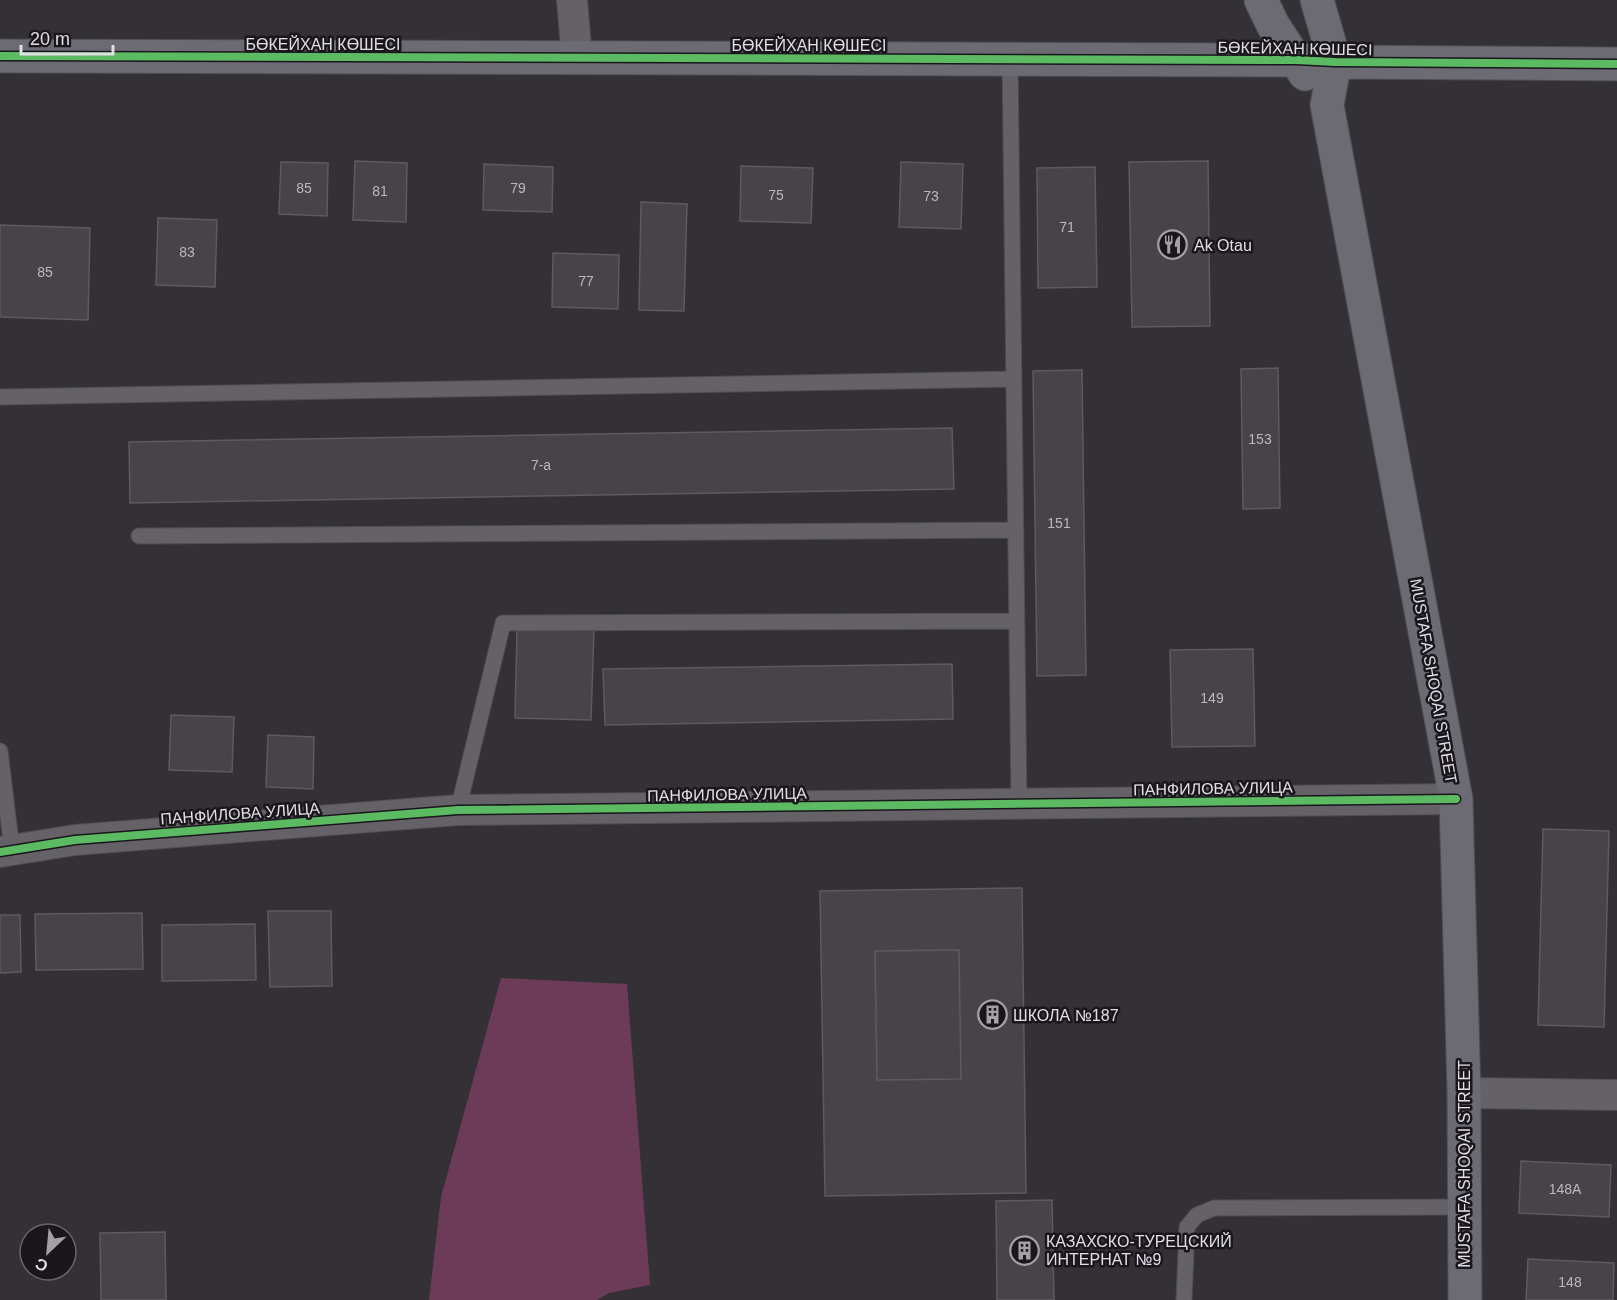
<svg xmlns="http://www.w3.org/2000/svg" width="1617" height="1300" font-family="Helvetica,sans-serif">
  <rect width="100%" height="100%" fill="#333036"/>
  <path fill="#6c3b57" d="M501 978 627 984 650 1285 609 1293 597 1300H429L441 1197Z"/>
  <path fill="#474448" stroke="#5e5a5f" stroke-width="1.5" fill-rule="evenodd" d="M355 161 407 163 406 222 353 220Z
    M1208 161 1210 326 1132 327 1129 162Z
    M281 162 328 163 327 216 279 214Z
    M901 162 963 164 961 229 899 227Z
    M484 164 553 167 552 212 483 210Z
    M741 166 813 168 811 223 740 221Z
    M1095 167 1097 287 1038 288 1037 168Z
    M641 202 687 204 684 311 639 310Z
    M158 218 217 220 215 287 156 285Z
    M0 225 90 228 88 320 0 317Z
    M553 253 619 255 618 309 552 307Z
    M1278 368 1280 508 1243 509 1241 369Z
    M1082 370 1086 675 1037 676 1033 371Z
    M952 428 954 489 130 503 129 442Z
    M517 627 594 630 591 720 515 718Z
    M1253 649 1255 746 1172 747 1170 650Z
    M952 664 953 719 605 725 603 669Z
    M171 715 234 717 232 772 169 770Z
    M268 735 314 737 313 789 266 787Z
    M1543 829 1609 831 1604 1027 1538 1025Z
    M1022 888 1026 1193 825 1196 820 891ZM959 950 961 1079 877 1080 875 951Z
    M268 911H331L332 986 270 987Z
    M142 913 143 969 36 970 35 914Z
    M0 915H20L21 972 0 973Z
    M255 924 256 980 162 981V925Z
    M959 950 961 1079 877 1080 875 951Z
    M1521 1161 1611 1165 1609 1217 1519 1213Z
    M1052 1200 1054 1300H997L996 1201Z
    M165 1232 166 1300H101L100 1233Z
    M1528 1259 1614 1263 1613 1300H1526Z"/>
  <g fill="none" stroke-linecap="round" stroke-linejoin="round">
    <defs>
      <path id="lane" d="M1010 59 1019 804
        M0 397 1014 379
        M139 536 1016 530
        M0 751 12 850
        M458 810 503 623 1017 621
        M1184 1300 1187 1227 1197 1215 1214 1208 1465 1207"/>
      <path id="street" d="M572 0 577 58
        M0 852 75 840 458 810 1456 799
        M1464 1093 1617 1095"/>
      <path id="secondary" d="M1261 0 1273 25 1305 74
        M1317 0 1335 62 1327 105 1456 799 1464 1093 1465 1300
        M0 56 1296 60 1335 62 1617 64"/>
    </defs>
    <use href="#lane" stroke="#4e4c52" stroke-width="17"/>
    <use href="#street" stroke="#4e4c52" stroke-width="32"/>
    <use href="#secondary" stroke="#4e4c52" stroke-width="35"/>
    <use href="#lane" stroke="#646266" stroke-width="15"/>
    <use href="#street" stroke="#646266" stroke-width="30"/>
    <use href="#secondary" stroke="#6c6a72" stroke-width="33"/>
    <defs>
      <path id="cycleway" d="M0 56 1296 60 1335 62 1617 64
        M0 852 75 840 458 810 1456 799"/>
    </defs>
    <use href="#cycleway" stroke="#19161c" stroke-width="11"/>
    <use href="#cycleway" stroke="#5cba63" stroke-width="8"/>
  </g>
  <defs>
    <symbol id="restaurant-ring" viewBox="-11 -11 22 22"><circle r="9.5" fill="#19161c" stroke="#a3a0a8" stroke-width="1.5"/><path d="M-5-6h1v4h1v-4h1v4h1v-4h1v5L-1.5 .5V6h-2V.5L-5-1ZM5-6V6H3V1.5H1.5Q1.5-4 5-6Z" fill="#a3a0a8"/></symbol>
    <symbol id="building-ring" viewBox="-11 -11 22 22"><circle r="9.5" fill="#19161c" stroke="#a3a0a8" stroke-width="1.5"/><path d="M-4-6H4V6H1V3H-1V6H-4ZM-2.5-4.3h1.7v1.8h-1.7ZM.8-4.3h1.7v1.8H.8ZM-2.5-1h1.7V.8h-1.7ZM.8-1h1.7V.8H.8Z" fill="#a3a0a8"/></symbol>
  </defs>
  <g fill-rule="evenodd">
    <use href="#restaurant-ring" x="1156" y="228" width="33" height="33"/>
    <use href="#building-ring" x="976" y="998" width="33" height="33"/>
    <use href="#building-ring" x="1008" y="1234" width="33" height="33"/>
  </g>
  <g text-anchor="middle" stroke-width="5" stroke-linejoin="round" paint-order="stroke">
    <g font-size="14" fill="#bab7be">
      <text x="304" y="193">85</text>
      <text x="518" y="193">79</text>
      <text x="380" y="196">81</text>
      <text x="776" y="200">75</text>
      <text x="931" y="201">73</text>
      <text x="1067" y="232">71</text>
      <text x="187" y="257">83</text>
      <text x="45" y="277">85</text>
      <text x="586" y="286">77</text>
      <text x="1260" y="444">153</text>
      <text x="541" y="470">7-а</text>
      <text x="1059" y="528">151</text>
      <text x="1212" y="703">149</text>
      <text x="1565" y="1194">148А</text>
      <text x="1570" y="1287">148</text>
    </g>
    <g font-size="16" fill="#e0dde5" stroke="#19161c">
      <text x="323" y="50">БӨКЕЙХАН КӨШЕСІ</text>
      <text x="809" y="51">БӨКЕЙХАН КӨШЕСІ</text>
      <text transform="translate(1295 48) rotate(1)" y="6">БӨКЕЙХАН КӨШЕСІ</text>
      <text transform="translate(1434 681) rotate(80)" y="6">MUSTAFA SHOQAI STREET</text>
      <text transform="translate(1213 788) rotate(-1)" y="6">ПАНФИЛОВА УЛИЦА</text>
      <text transform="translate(727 794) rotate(-1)" y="6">ПАНФИЛОВА УЛИЦА</text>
      <text transform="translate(240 813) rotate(-4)" y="6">ПАНФИЛОВА УЛИЦА</text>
      <text transform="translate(1464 1164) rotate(-90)" y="6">MUSTAFA SHOQAI STREET</text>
    </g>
    <g font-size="16" fill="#e0dde5" stroke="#19161c" text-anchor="start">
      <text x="1194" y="251">Ak Otau</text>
      <text x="1013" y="1021">ШКОЛА №187</text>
      <text x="1046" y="1247">КАЗАХСКО-ТУРЕЦСКИЙ<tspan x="1046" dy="18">ИНТЕРНАТ №9</tspan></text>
    </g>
  </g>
  <g transform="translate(48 1252) rotate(206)"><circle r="28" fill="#19161c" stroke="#69666c" stroke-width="1.5"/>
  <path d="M0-4.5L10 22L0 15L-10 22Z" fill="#a3a0a8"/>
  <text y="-9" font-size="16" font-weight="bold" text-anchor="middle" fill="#e0dde5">С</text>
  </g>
  <path d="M21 45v9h92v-9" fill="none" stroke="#e0dde5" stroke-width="3"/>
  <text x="30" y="45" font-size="18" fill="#e0dde5" stroke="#19161c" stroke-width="4.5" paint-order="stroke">20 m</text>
</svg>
